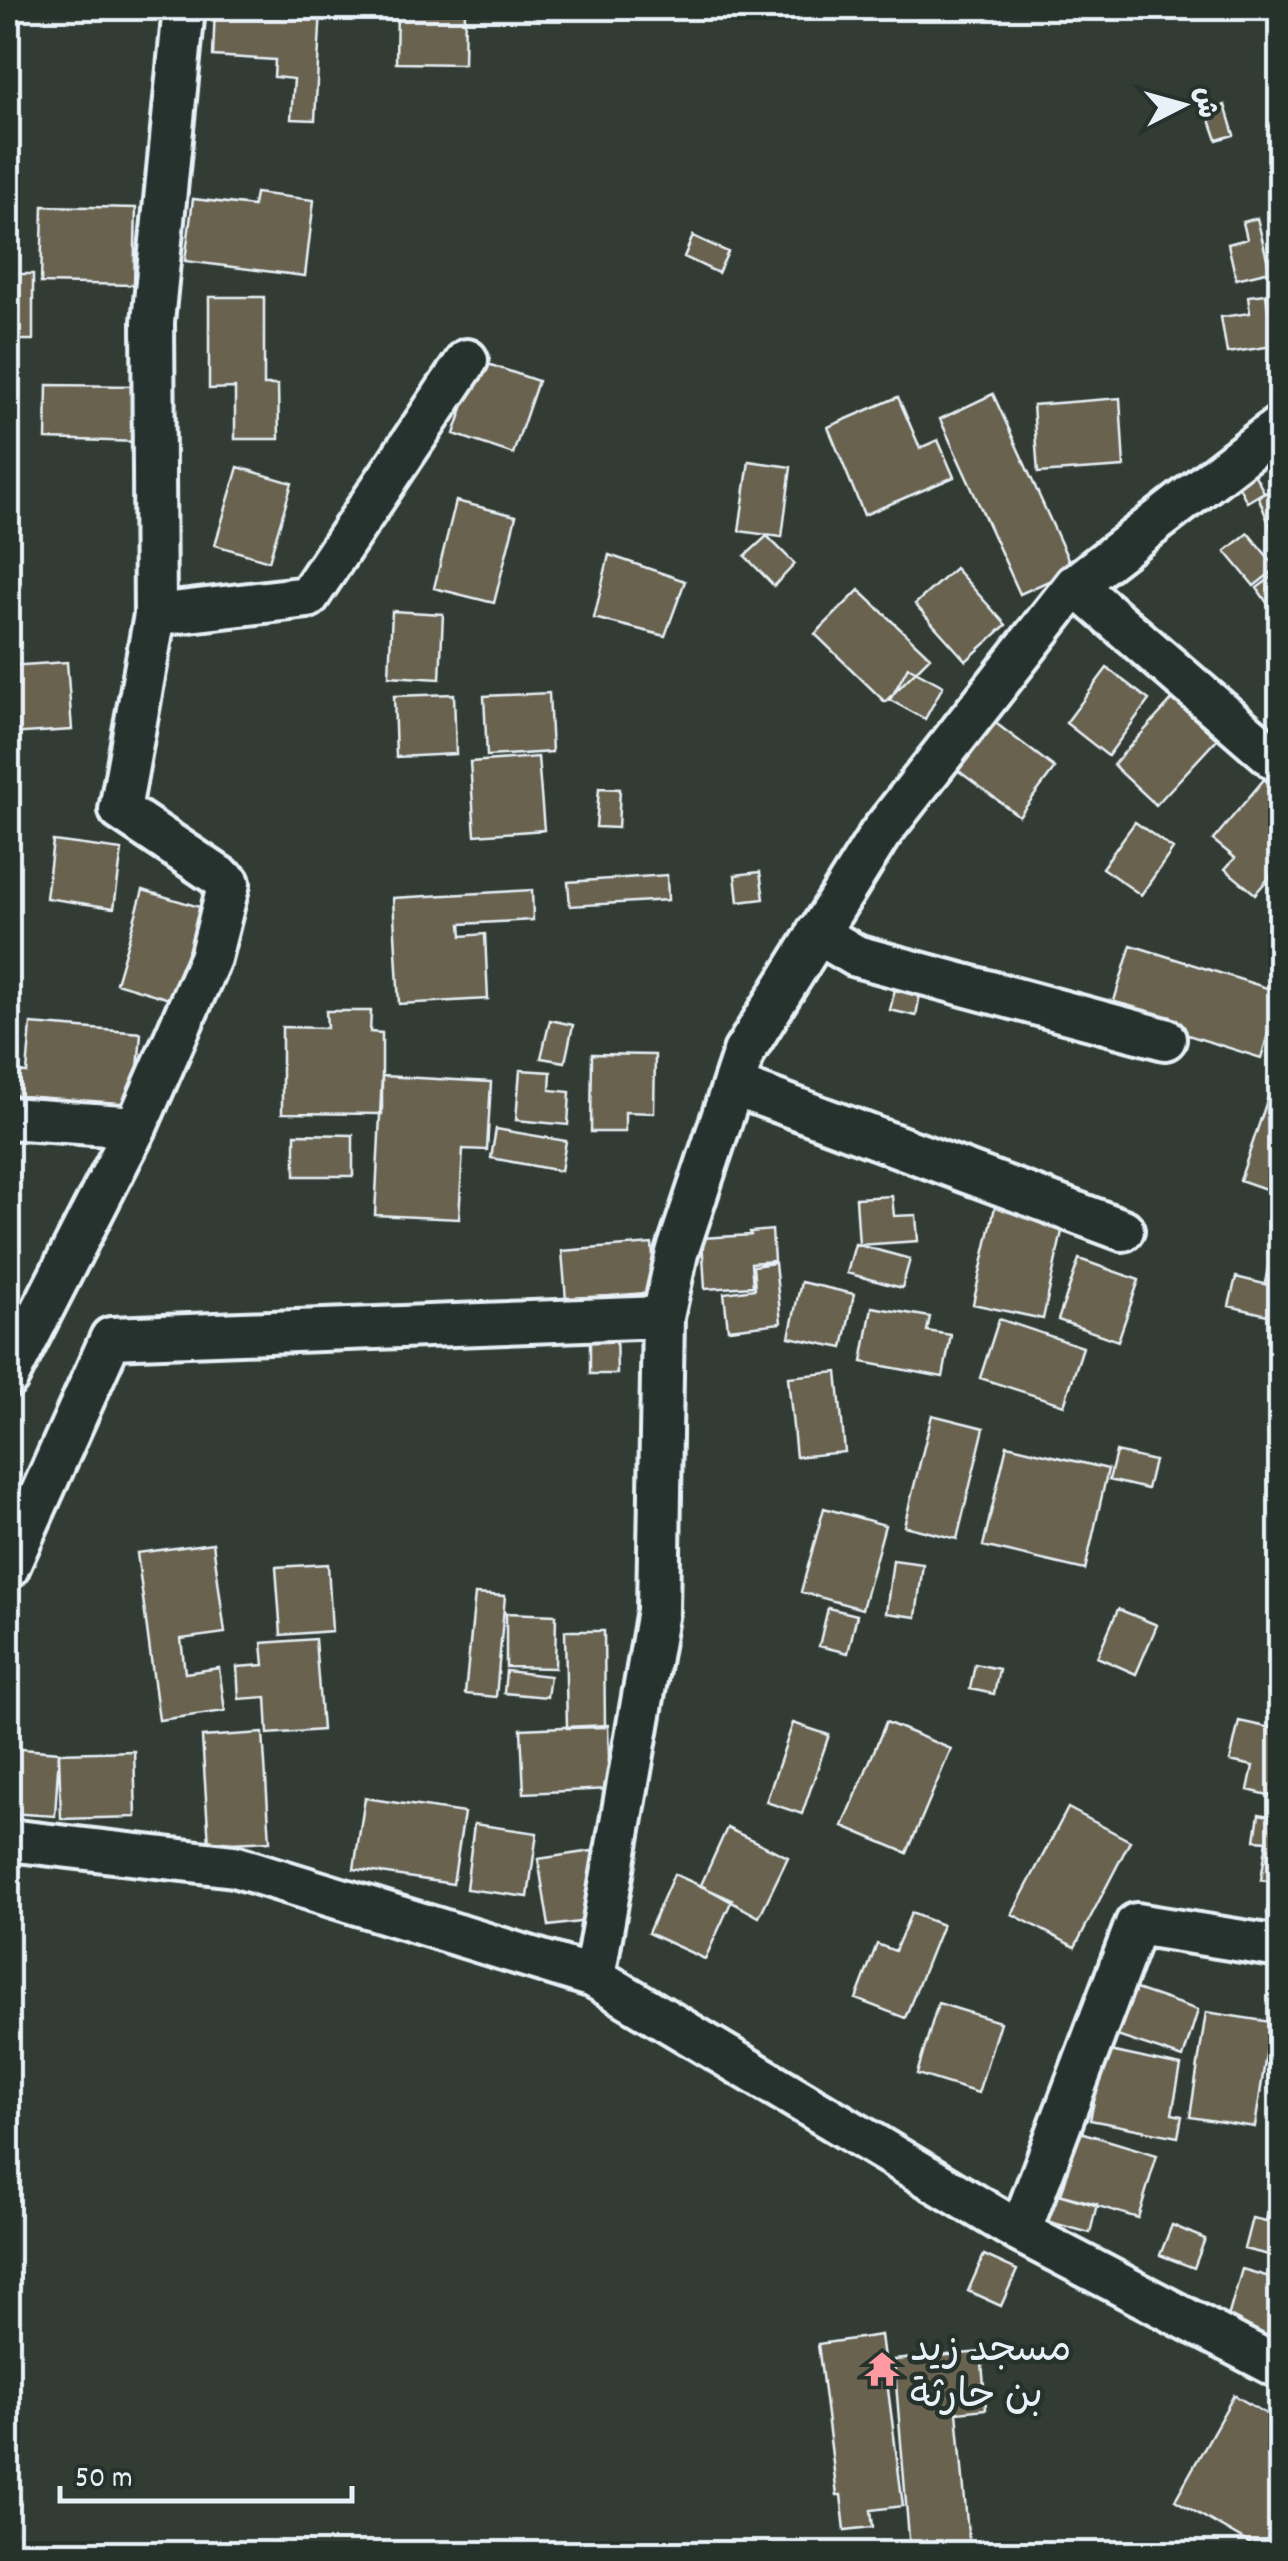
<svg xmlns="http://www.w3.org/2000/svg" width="1288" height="2561" font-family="Dekko,'Playpen Sans Arabic',sans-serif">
  <rect width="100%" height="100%" fill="#333c34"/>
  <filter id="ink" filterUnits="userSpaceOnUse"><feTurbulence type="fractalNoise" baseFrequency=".01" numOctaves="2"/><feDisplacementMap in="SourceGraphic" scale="20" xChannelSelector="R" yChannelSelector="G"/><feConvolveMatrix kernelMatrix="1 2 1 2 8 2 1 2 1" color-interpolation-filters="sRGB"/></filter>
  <g filter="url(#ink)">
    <path fill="#676250" stroke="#e8f1f8" stroke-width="2.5" d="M215 8H321L315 120 291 119 294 79 274 77 275 60 213 56Z
      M397 8H465L464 64 396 63Z
      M1225 105 1234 135 1217 140 1207 111Z
      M255 193 314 200 305 276 185 261 193 199 253 206Z
      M43 206 136 208 134 285 41 283Z
      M1257 218 1270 271 1236 279 1228 244 1247 239 1243 222Z
      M693 236 728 252 718 273 684 257Z
      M8 274H33V340H8Z
      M1266 294 1273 346 1227 353 1221 317 1250 313 1248 296Z
      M209 297H264V385H278L279 439H235V388L209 389Z
      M479 361 538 381 513 454 454 434Z
      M47 385 137 386 139 442 46 439Z
      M993 394 1073 570 1020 594 940 419Z
      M898 397 920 448 938 440 954 477 864 515 828 427Z
      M1120 398 1124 467 1038 473 1033 405Z
      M749 461 791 467 782 537 739 531Z
      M238 467 292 483 269 561 215 545Z
      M1251 468 1264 492 1247 502 1234 477Z
      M1280 487V543L1277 544 1258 496Z
      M456 501 516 516 494 603 434 588Z
      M1248 533 1277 568 1254 586 1225 551Z
      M767 536 795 564 774 586 745 556Z
      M609 555 685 581 665 636 594 618Z
      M955 568 1006 625 966 661 915 604Z
      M1280 571V622L1257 588Z
      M8 577H10L13 606 8 607Z
      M859 590 930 657 885 702 815 634Z
      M392 611 443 614 440 679 389 676Z
      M67 662 72 730 8 734V666Z
      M908 667 943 686 925 719 890 700Z
      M1107 668 1149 700 1108 756 1066 723Z
      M549 693 552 752 487 756 484 696Z
      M454 694 456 754 396 757 394 696Z
      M1173 699 1217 739 1156 805 1113 765Z
      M985 715 1055 768 1019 816 948 763Z
      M538 757 544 830 475 835 470 762Z
      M1266 777 1280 789V799L1271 810 1280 817V865L1255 894 1225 869 1235 858 1213 840Z
      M599 788 620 789 618 828 596 827Z
      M1135 822 1173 849 1141 895 1102 868Z
      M53 841 122 850 114 908 46 898Z
      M760 872 764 899 738 902 735 875Z
      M667 875 668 900 570 906 568 882Z
      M143 890 206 909 179 1002 116 983Z
      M532 890 533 920 461 924 462 936 485 934 488 999 399 1004 393 898Z
      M1131 945 1280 992 1261 1058 1111 1011Z
      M896 985 921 989 916 1016 890 1010Z
      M326 1011H371L370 1032 382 1033V1114L282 1113V1027L327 1028Z
      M550 1020 573 1025 565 1062 541 1058Z
      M31 1024 141 1033 135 1106 8 1095V1071L27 1073Z
      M592 1054 655 1055 654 1113 625 1112V1132H591Z
      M520 1070 551 1072 550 1090 570 1092 568 1125 516 1120Z
      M382 1076 491 1082 487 1150 463 1149 459 1219 375 1215Z
      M1271 1089 1280 1092V1194L1240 1180Z
      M496 1129 566 1141 561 1171 491 1158Z
      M295 1134 353 1135V1176H295Z
      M892 1196 894 1216 916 1215 918 1241 859 1245 856 1198Z
      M997 1198 1066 1213 1043 1319 973 1304Z
      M772 1230 774 1261 751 1263 753 1286 705 1289 702 1238 751 1235 750 1232Z
      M652 1244 656 1292 566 1300 562 1251Z
      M855 1244 910 1259 902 1288 847 1273Z
      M1079 1259 1139 1280 1118 1341 1058 1320Z
      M1269 1262 1280 1265V1287L1265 1283Z
      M775 1263 781 1323 728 1329 724 1293 755 1289 753 1266Z
      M1236 1277 1280 1288V1318L1229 1306Z
      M801 1282 854 1294 843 1348 789 1337Z
      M872 1307 930 1317 927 1331 951 1335 943 1377 862 1362Z
      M999 1319 1083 1347 1064 1405 980 1378Z
      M616 1330 617 1374H590V1331Z
      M837 1372 845 1452 796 1457 788 1377Z
      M932 1415 984 1428 957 1539 904 1526Z
      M1007 1445 1108 1469 1085 1570 983 1546Z
      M1116 1452 1154 1461 1147 1489 1109 1480Z
      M824 1508 885 1525 862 1609 801 1592Z
      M213 1543 225 1633 181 1639 185 1673 219 1668 225 1711 159 1720 137 1553Z
      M893 1560 923 1564 916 1617 886 1613Z
      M328 1564 332 1631 281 1635 276 1567Z
      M475 1594 505 1596 496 1697 465 1694Z
      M828 1608 857 1615 848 1653 819 1646Z
      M1118 1609 1157 1625 1136 1674 1097 1657Z
      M506 1613 556 1615 555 1668 506 1667Z
      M565 1631H604L605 1727 567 1728Z
      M315 1639 322 1730 268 1734 266 1697 239 1699 237 1667 264 1665 262 1643Z
      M975 1664 999 1669 994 1694 970 1689Z
      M506 1671 550 1676 547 1697 504 1693Z
      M1239 1721 1280 1730V1798L1248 1790 1253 1766 1230 1761Z
      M886 1722 951 1749 907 1853 843 1826Z
      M793 1723 829 1735 802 1814 766 1802Z
      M608 1725 610 1789 524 1793 521 1729Z
      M263 1733 270 1841 209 1844 202 1737Z
      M8 1748 59 1752 55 1816 8 1813Z
      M134 1751 136 1817 61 1819 59 1753Z
      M365 1798 464 1813 453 1884 354 1869Z
      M1068 1808 1130 1841 1075 1947 1012 1914Z
      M1259 1814 1280 1818V1883L1261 1880 1267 1841 1255 1840Z
      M474 1824 537 1833 528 1897 466 1889Z
      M727 1828 788 1857 759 1917 701 1885Z
      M592 1851 602 1919 549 1926 538 1859Z
      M674 1874 732 1900 705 1959 648 1933Z
      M1270 1895 1280 1897V1916L1267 1913Z
      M911 1913 942 1925 905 2018 856 1999 877 1944 895 1951Z
      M1127 1986 1198 2010 1183 2058 1111 2034Z
      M938 2003 1000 2022 978 2093 917 2074Z
      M1206 2012 1271 2022 1255 2127 1190 2117Z
      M1105 2050 1181 2066 1172 2114 1182 2116 1178 2137 1090 2120Z
      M1080 2132 1157 2155 1138 2218 1061 2195Z
      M1279 2166H1280V2278L1269 2275 1273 2256 1244 2249 1252 2218 1266 2221Z
      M1054 2193 1097 2204 1090 2233 1046 2221Z
      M1172 2225 1205 2239 1194 2268 1160 2255Z
      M984 2255 1017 2270 1001 2306 968 2291Z
      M1242 2269 1280 2280V2347L1224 2331Z
      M881 2335 903 2506 871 2510 873 2527 845 2530 841 2495H837L818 2344Z
      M981 2352 986 2409 957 2412 969 2545 910 2550 894 2360Z
      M1234 2395 1280 2422V2554H1268L1175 2500Z"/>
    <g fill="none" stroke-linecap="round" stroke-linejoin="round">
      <defs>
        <path id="minor" d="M1075 585 1280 426
          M155 615 308 597 467 360
          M817 933 856 956 1165 1039
          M733 1085 1123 1230
          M8 1118 136 1127
          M8 1377 136 1127 210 958 229 883 120 810 155 615 153 322 184 8
          M8 1568 111 1338 663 1317
          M8 1840 234 1866 594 1977 1020 2232 1280 2368
          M594 1977 658 1611 663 1317 677 1253 744 1052 880 834 1075 585 1280 763
          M1020 2232 1136 1924 1280 1947"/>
      </defs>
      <use href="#minor" stroke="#e8f1f8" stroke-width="48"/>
      <use href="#minor" stroke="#26332d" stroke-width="40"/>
    </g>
  </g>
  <defs>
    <symbol id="temple-bare" viewBox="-9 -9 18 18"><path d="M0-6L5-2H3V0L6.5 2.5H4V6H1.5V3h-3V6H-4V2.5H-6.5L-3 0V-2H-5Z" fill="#ff9aa2" stroke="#26332d" stroke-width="2.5" paint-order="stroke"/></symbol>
  </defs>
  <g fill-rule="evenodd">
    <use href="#temple-bare" x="857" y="2344" width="50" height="50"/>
  </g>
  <g text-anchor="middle" stroke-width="9" stroke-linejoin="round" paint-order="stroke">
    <g font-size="40" fill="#e8f1f8" stroke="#26332d" text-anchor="start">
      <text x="910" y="2360">مسجد زيد<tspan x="910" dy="46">بن حارثة</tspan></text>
    </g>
  </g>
  <rect width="1288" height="2561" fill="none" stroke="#26332d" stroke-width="40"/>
  <rect x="20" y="20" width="1248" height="2521" fill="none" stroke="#e8f1f8" stroke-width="4" filter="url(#ink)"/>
  <g transform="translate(1183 105) rotate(84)" stroke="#26332d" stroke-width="8" paint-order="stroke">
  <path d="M0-8L18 38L0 25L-18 38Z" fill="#e8f1f8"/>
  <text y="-15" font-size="28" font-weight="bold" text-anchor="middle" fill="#e8f1f8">ش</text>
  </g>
  <path d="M60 2486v15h292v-15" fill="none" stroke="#e8f1f8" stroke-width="5"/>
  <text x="75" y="2486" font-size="30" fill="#e8f1f8" stroke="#26332d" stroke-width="8" paint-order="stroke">50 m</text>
</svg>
